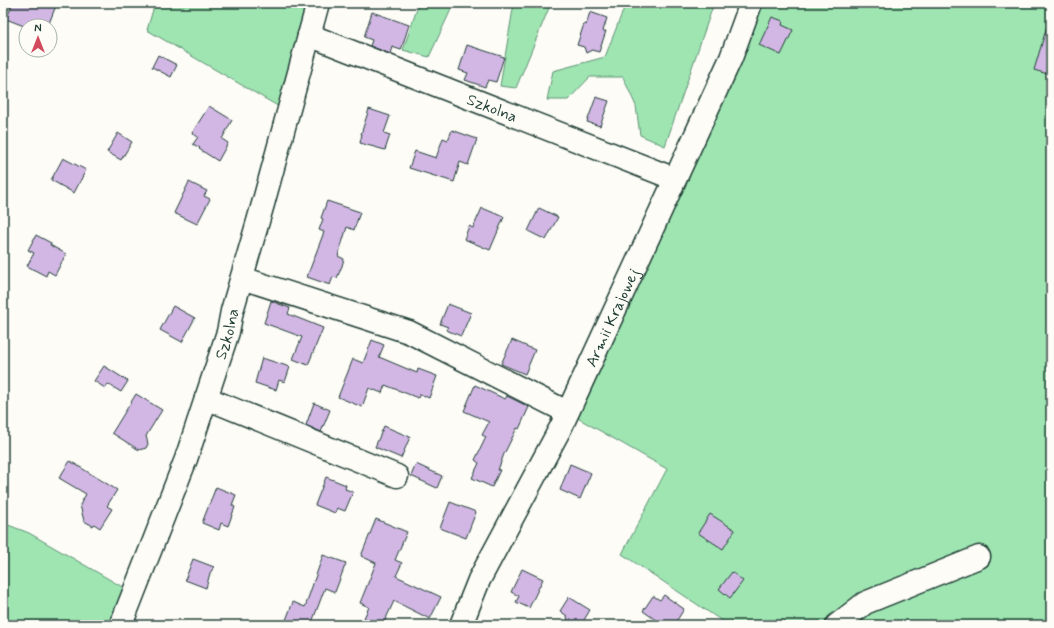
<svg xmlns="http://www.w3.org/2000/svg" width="1054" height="628" font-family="Mynerve,sans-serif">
  <rect width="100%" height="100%" fill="#fdfcf7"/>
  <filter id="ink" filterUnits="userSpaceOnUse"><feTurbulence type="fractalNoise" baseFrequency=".025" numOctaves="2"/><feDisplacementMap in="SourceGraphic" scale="8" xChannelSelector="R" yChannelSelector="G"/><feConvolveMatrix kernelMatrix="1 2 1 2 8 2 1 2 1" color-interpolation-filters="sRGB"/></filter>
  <g filter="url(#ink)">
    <path fill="#9fe5b2" stroke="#5f9173" d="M155 3H318L288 112 147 30Z
      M419 3H454L429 57 403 50Z
      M514 3H551L516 88 500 86Z
      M626 3H714L665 146 640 135 636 106 623 77H590L568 100H547L553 71 605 57Z
      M750 3H1051V625H728L622 554 667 469 567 412Z
      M3 523 29 533 133 593 121 625H3Z"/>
    <path fill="#d2b7e5" stroke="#1f3d34" d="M13 3H57L48 26H24L6 19Z
      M372 12 409 25 401 50 392 47 390 54 370 46 372 40 364 37Z
      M590 12 607 18 603 31H606L599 52 592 50 586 53 584 47 577 45 584 24 586 25Z
      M772 17 783 21 782 25 793 30 781 55 759 45Z
      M1047 26H1051V75L1034 70Z
      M467 45 504 57 496 82 488 80 485 87 465 80 468 73 459 70Z
      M158 55 177 65 171 77 152 67Z
      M596 97 609 101 600 126 587 122Z
      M209 106 232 120 222 139 228 143 218 161 199 149 200 148 193 144 198 137 192 133Z
      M369 109 390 116 384 133 390 135 385 150 360 143 362 134H361Z
      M452 130 477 139 468 165 460 162 454 182 409 168 415 151 436 158 443 138 448 140Z
      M118 133 132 142 121 160 107 152Z
      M63 158 86 170 74 193 51 180Z
      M189 182 207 191 204 196 210 199 197 224 174 213Z
      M327 201 360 212 354 230 347 227 338 256 344 259 342 266 337 278 333 277 330 285 307 277 324 232 319 230 323 219 321 218Z
      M482 208 504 217 490 250 464 239 469 226 473 228Z
      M539 208 558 217 546 240 528 231Z
      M36 235 51 243 50 245 66 254 55 275 48 271 46 276 27 266 34 253 28 250Z
      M271 301 290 308 288 314 323 328 308 365 293 359 302 337 264 323Z
      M448 304 471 313 461 336 446 330 448 327 440 324Z
      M173 306 195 318 182 342 160 330Z
      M372 340 384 345 379 357 417 373 418 369 437 376 429 398 420 394 418 398 385 385 382 393 369 388 362 407 338 397 353 359 363 363Z
      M512 340 535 350 525 374 501 364Z
      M262 358 290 367 285 382 279 380 276 390 255 383Z
      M104 366 128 381 121 392 108 384 105 388 94 381Z
      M475 385 505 399 507 396 529 407 519 429 517 428 504 454 498 470H500L492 487 472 478 479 463 475 460 486 437 482 435 489 422 464 411Z
      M136 394 162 410 146 436 148 444 146 448 139 450 112 433Z
      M314 403 330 410 321 432 306 425Z
      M384 426 410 437 401 458 375 447Z
      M70 461 117 490 107 506 112 509 100 528 94 524 93 526 84 521 80 505 86 494 59 478Z
      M416 464 442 476 437 488 411 476Z
      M570 464 591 473 580 499 560 490Z
      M326 477 346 485 345 489 353 492 345 511 337 508 335 513 315 505Z
      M216 487 236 495 232 505 235 507 228 526 221 523 219 530 202 523Z
      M450 502 476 512 466 538 440 528Z
      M710 514 735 530 723 549 698 533Z
      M376 519 407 532 395 560 402 563 396 576 441 597 430 619 394 601 383 625 364 618 369 607 360 603 376 563 361 556Z
      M323 555 346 563 335 592 325 588 311 625H284L293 602 305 607Z
      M193 559 214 567 210 573 206 588 185 580Z
      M522 569 543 579 529 608 516 602 519 596 511 592Z
      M732 572 743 581 730 598 719 589Z
      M664 595 684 609 674 625H663L643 611 653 596 660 600Z
      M569 597 590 610 581 625 575 621H568L567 616 560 611Z"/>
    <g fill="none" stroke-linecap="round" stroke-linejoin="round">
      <defs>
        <g id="minor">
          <path id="s1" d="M309 35 675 179"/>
          <path d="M242 278 409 332 567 412"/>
          <path d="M206 398 397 476"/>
          <path id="s2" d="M121 625 186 459 228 332 232 311 263 204 318 3"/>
          <path id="s3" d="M461 625 479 580 561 427 731 58 751 3"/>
          <path d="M837 625 865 603 979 557"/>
        </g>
      </defs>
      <use href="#minor" stroke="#1f3d34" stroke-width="25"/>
      <use href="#minor" stroke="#fdfcf7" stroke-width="22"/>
    </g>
  </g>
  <g text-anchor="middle" stroke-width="3" stroke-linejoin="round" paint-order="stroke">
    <g font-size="16" fill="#1f3d34" stroke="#fdfcf7">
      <text dy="6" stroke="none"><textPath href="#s1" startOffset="197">Szkolna</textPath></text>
      <text dy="6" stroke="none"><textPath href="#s3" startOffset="343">Armii Krajowej</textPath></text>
      <text dy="6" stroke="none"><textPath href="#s2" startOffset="310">Szkolna</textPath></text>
    </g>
  </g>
  <rect width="1054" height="628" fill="none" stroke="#fdfcf7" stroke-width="16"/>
  <rect x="8" y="8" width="1038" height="612" fill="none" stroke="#1f3d34" stroke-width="1.5" filter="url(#ink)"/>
  <g transform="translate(38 38)"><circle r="19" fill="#fdfcf7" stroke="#a4b0a9"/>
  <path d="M0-3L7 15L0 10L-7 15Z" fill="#d1495b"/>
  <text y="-6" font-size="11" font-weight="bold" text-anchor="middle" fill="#1f3d34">N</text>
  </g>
</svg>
